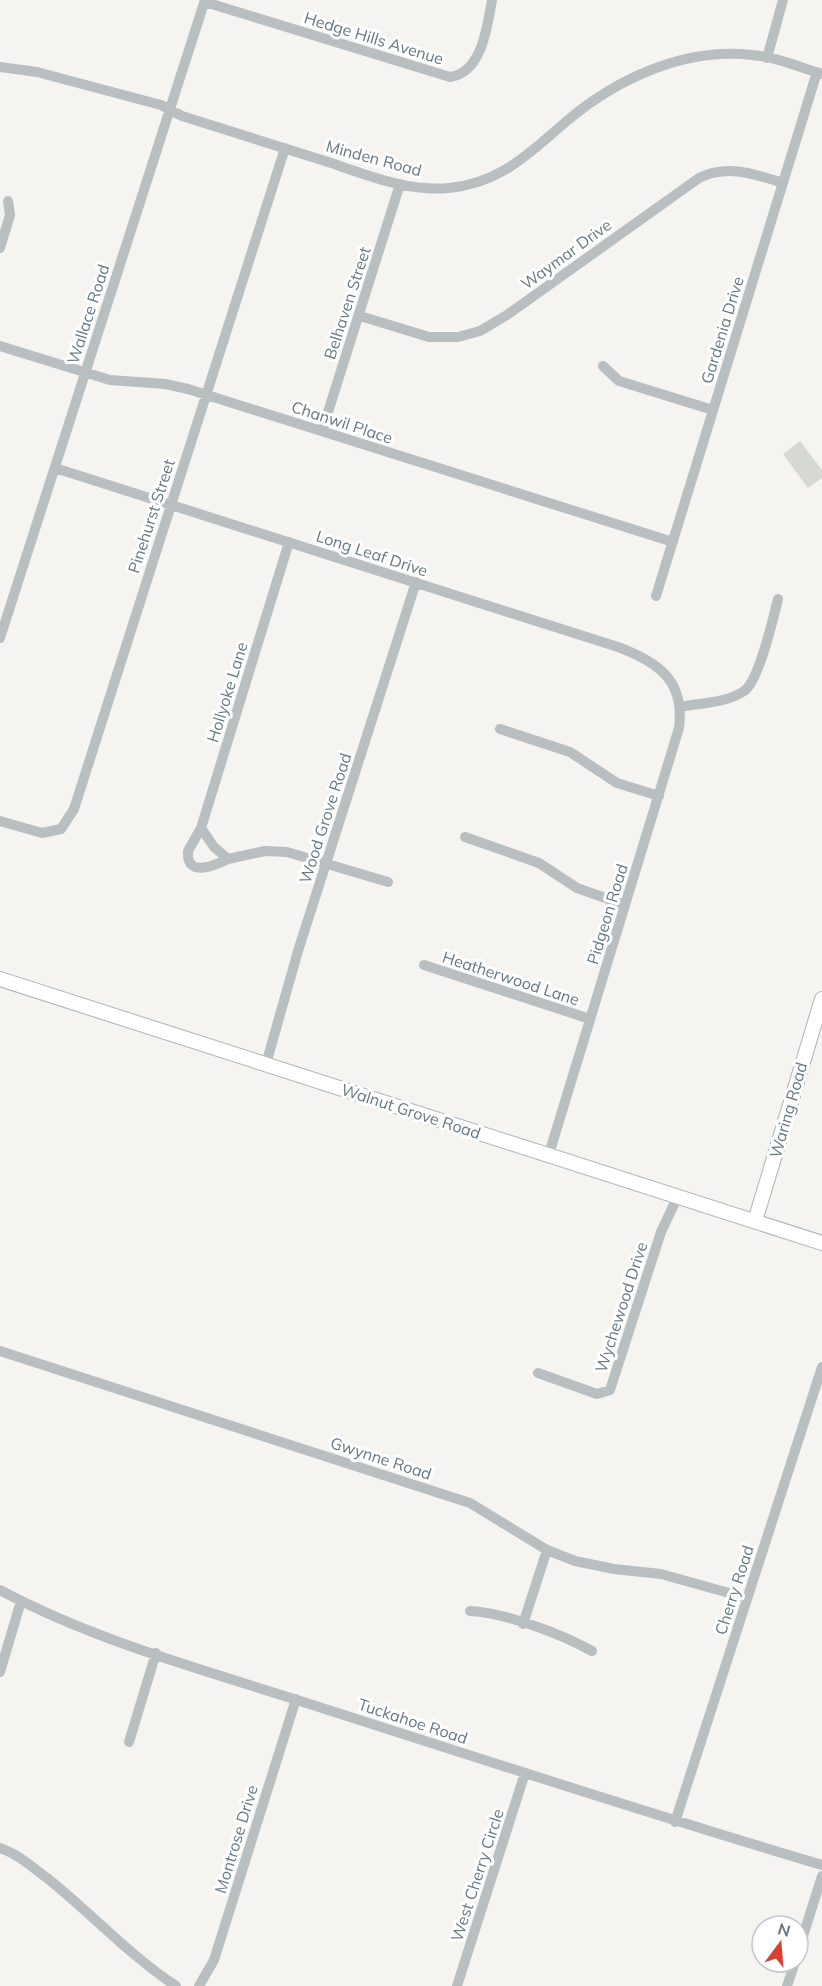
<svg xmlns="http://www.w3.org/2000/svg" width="822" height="1986" font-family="Mulish,sans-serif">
  <rect width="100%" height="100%" fill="#f5f4f1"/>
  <path fill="#d5d9d1" d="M800 441 822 470V478L808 488 783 454Z"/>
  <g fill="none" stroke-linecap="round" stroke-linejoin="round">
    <defs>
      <path id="major" d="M0 979 822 1243
        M755 1221 822 999"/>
    </defs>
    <use href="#major" stroke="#adb3b6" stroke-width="16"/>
    <path stroke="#b9bfc1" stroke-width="10" d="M205 2 450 77C482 73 487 27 492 0
      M767 58 783 0
      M0 67 37 72 161 105 182 116C230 131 278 146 325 161 365 174 406 192 449 188 502 183 530 152 568 120 618 78 686 47 752 55 776 57 799 67 822 74
      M0 248 10 215 8 201
      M360 316 429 337H458L480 331 507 315 699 178C728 164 754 174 783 183
      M0 346 110 380 165 384 188 389 673 542
      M603 366 619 381 713 410
      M322 431 400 184
      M55 468 618 647C658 662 685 680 679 728L549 1154
      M289 542 201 828 214 847 228 859 265 851 287 852 388 882
      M656 596 817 72
      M0 638 205 0
      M680 707C700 703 727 703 744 691 759 681 773 619 778 599
      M500 729 570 752 617 783 659 796
      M0 821 42 833 61 829 74 809 285 148
      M201 828 188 851C186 879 216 865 228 859
      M465 837 539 863 577 888 625 905
      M424 965 590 1019
      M266 1064 298 951 416 582
      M0 1351 470 1503 547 1550 575 1561 614 1569 661 1574 747 1598
      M538 1373 597 1394 610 1390 661 1232 678 1196
      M0 1590C99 1643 212 1672 319 1707 487 1761 653 1815 822 1865
      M470 1611C506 1613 559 1633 592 1651
      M523 1624 547 1550
      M0 1672 21 1601
      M129 1742 156 1653
      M675 1822 822 1367
      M0 1848C18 1854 32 1867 47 1878 91 1913 129 1955 176 1986
      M798 1952 822 1876
      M199 1986 214 1960 296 1699
      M457 1986 525 1773
      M787 1986 795 1962"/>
    <use href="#major" stroke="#fff" stroke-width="14"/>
  </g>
  <g text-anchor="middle" stroke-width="6" stroke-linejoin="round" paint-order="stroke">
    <g font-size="16" fill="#667880" stroke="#fff">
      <text transform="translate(374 38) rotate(17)" y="6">Hedge Hills Avenue</text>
      <text transform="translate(374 158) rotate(15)" y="6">Minden Road</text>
      <text transform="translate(566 254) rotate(-36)" y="6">Waymar Drive</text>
      <text transform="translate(347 303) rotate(-72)" y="6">Belhaven Street</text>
      <text transform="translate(88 314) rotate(-72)" y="6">Wallace Road</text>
      <text transform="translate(722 330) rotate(-73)" y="6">Gardenia Drive</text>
      <text transform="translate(342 422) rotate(18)" y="6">Chanwil Place</text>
      <text transform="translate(151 516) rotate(-72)" y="6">Pinehurst Street</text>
      <text transform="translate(372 553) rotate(18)" y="6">Long Leaf Drive</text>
      <text transform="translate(227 692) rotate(-73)" y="6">Hollyoke Lane</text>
      <text transform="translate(325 818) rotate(-72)" y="6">Wood Grove Road</text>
      <text transform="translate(607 914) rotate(-73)" y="6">Pidgeon Road</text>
      <text transform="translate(511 978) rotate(18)" y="6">Heatherwood Lane</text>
      <text transform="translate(788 1110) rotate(-74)" y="6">Waring Road</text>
      <text transform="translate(411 1111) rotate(18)" y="6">Walnut Grove Road</text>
      <text transform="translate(621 1307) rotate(-72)" y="6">Wychewood Drive</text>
      <text transform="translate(381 1458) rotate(18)" y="6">Gwynne Road</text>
      <text transform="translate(734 1590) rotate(-72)" y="6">Cherry Road</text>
      <text transform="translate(413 1721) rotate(18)" y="6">Tuckahoe Road</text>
      <text transform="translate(236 1839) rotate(-73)" y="6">Montrose Drive</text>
      <text transform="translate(477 1875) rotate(-72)" y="6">West Cherry Circle</text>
    </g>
  </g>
  <g transform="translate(780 1944) rotate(16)"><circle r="28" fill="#ffffff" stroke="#c2c9cc" stroke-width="1.5"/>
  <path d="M0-4.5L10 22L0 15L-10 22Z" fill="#d64130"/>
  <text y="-9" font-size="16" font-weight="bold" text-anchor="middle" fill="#667880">N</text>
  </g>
</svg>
